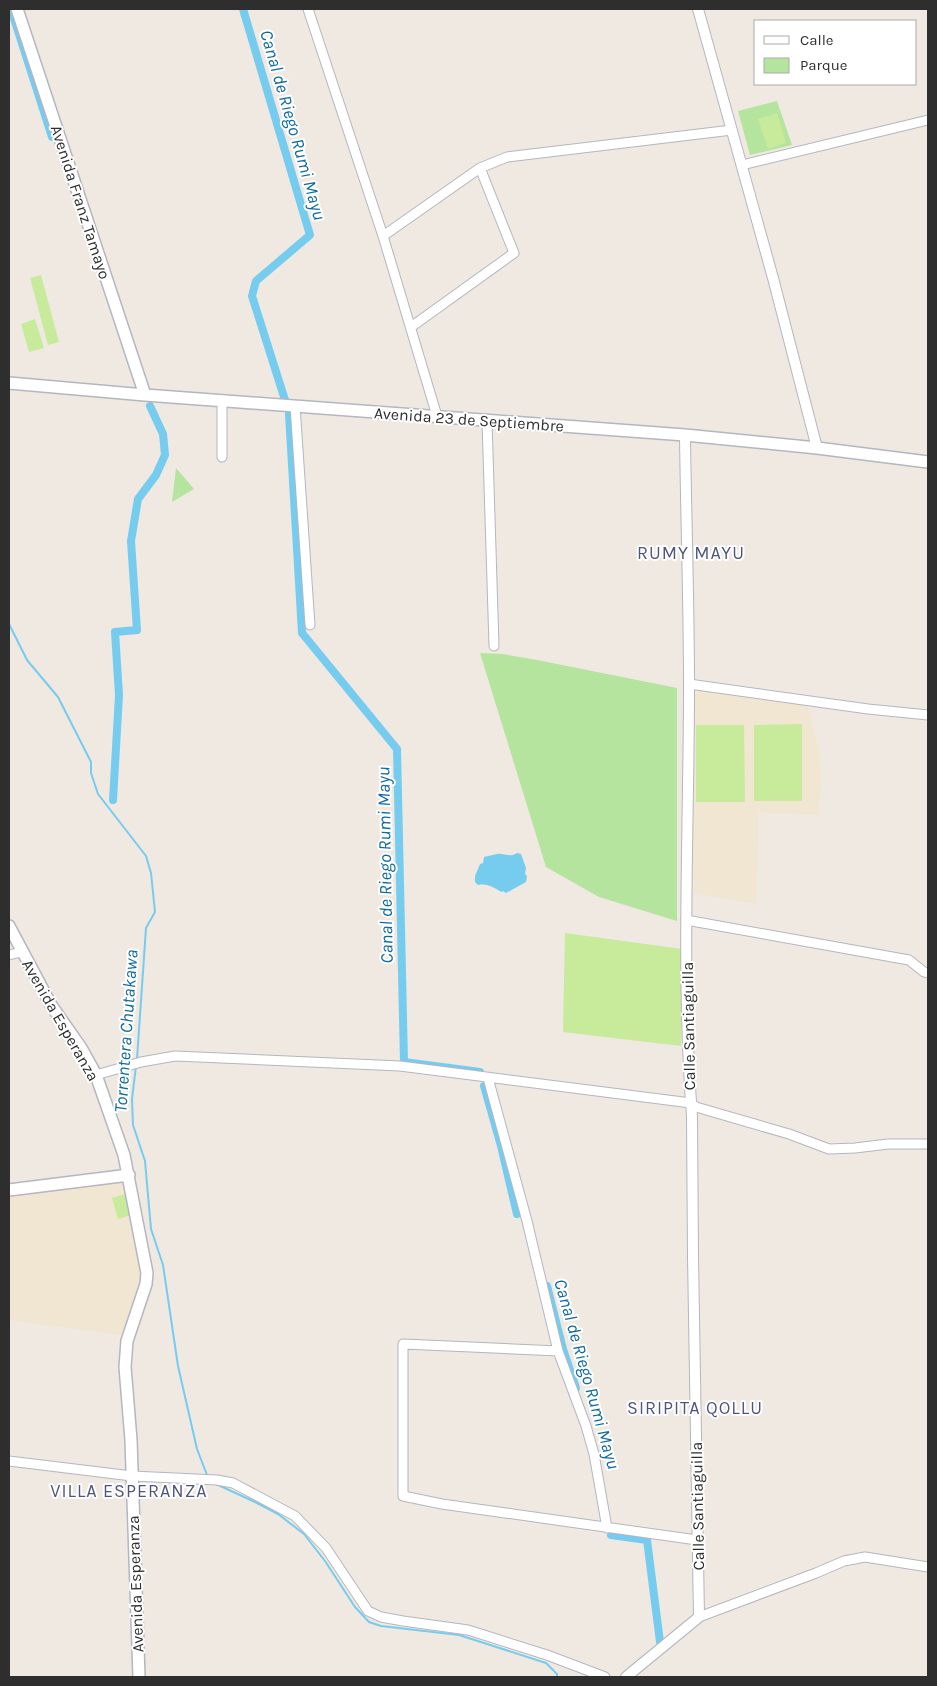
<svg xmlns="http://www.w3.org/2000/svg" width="937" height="1686" font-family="Karla,sans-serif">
  <rect width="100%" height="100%" fill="#efe9e1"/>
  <path fill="#f0e6d1" d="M693 690 807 703 819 752 822 777 818 815 759 812 757 904 694 893 692 834Z
    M121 1182 126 1185 142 1273 122 1335 9 1320V1197Z"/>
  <path fill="#b4e49e" d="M777 101 792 145 750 155 738 111Z
    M176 468 194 489 172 502Z
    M480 653 503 654 537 660 677 688V921L599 897 546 867Z"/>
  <path fill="#c7eb9a" d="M777 113 786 143 768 149 758 119Z
    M41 275 59 342 48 345 30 278Z
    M35 319 44 348 29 352 21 324Z
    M802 724V801H754V725Z
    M696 725H744L745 802H696Z
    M565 933 682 949 681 1046 563 1032Z
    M125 1194 131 1215 118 1219 112 1198Z"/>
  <path fill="#76ccef" d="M517 853 521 854 526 868 525 874 527 876 526 882 506 893 503 891 502 892C493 888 489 883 478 885L475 882V876L480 864 483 863 484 857C488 856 493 855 497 854 505 853 510 858 517 853Z"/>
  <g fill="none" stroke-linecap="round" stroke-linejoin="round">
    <path stroke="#76ccef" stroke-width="2" d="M9 624 27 660 58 697 91 762V773L98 794 146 856 151 873 155 912 146 928 137 1059
      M136 1066 132 1099 133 1125 145 1161 151 1229 163 1265 178 1366 197 1449 207 1475
      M216 1484 255 1502 278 1514 304 1534 325 1561 355 1607 369 1622 381 1626 459 1635 546 1663 557 1674V1677"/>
    <path stroke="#76ccef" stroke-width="8" d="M11 9 52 137
      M243 9 310 235 256 281 252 296 285 400
      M289 414 302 633 397 749 404 1062 480 1072
      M113 800 119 695 115 632 137 630 131 541 138 499 156 475 165 455 163 434 150 406
      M484 1086 501 1146 517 1214
      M547 1286 563 1349 576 1388
      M611 1535 647 1540 660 1642"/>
    <defs>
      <path id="minor" d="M308 9 383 236 437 416
        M742 165 928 120
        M383 236 480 168 507 157 732 130
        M411 327 514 253 480 168
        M295 406 310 625
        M487 421 494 646
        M222 457V400
        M689 684 868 709 928 715
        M686 920 909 960 924 972 928 973
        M9 955 21 952
        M96 1075 141 1062 175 1056 400 1066 691 1103 696 1107 789 1134 829 1149 855 1148 888 1144H928
        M488 1078 527 1221 558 1351 586 1426 594 1454 607 1528
        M558 1351 403 1344V1496L442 1504 697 1540
        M9 1461 132 1476 217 1480 233 1483 295 1516 326 1548 368 1611 381 1617 403 1621 468 1630 547 1655 605 1677
        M699 1617 816 1573 844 1561 865 1557 928 1567"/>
      <path id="tertiary" d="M698 9 773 278 817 448
        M626 1677 699 1617 693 1256 692 1116C681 973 689 829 689 685 689 602 686 518 685 435"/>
      <path id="secondary" d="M17 9 145 395
        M9 383 145 395 685 435 817 448 928 462
        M9 926 51 1005 81 1048 96 1075 124 1155 147 1273 146 1284 127 1341 125 1367 131 1440 139 1677
        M9 1190 129 1175"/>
    </defs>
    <use href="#minor" stroke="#b4b6c1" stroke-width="11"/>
    <use href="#tertiary" stroke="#b4b6c1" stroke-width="12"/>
    <use href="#secondary" stroke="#b4b6c1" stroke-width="14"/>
    <use href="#minor" stroke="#fff" stroke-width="9"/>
    <use href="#tertiary" stroke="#fff" stroke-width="10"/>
    <use href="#secondary" stroke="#fff" stroke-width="11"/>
  </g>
  <g text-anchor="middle" stroke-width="4" stroke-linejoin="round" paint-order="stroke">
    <g font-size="16" fill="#2e2e2e" stroke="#fff">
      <text transform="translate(81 202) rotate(72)" y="6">Avenida Franz Tamayo</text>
      <text transform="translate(469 419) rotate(4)" y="6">Avenida 23 de Septiembre</text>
      <text transform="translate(61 1020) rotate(60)" y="6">Avenida Esperanza</text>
      <text transform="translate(688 1026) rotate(-91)" y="6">Calle Santiaguilla</text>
      <text transform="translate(697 1506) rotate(-91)" y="6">Calle Santiaguilla</text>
      <text transform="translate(135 1584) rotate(-92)" y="6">Avenida Esperanza</text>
    </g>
    <g font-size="18" font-style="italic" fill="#0e6ba1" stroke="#fff">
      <text transform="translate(293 125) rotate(74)" y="6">Canal de Riego Rumi Mayu</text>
      <text transform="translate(385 865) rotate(-91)" y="6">Canal de Riego Rumi Mayu</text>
      <text transform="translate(126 1031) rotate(-86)" y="6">Torrentera Chutakawa</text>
      <text transform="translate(587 1374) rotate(74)" y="6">Canal de Riego Rumi Mayu</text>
    </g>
    <g font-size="18" letter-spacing="1" fill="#4d557f" stroke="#fff">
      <text x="691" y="559">RUMY MAYU</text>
      <text x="695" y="1414">SIRIPITA QOLLU</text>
      <text x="129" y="1497">VILLA ESPERANZA</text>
    </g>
  </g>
  <rect width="937" height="1686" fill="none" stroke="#2e2e2e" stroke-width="20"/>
  <rect x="754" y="20" width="162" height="65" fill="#ffffff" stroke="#ababab"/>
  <rect x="764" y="36" width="25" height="8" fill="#ffffff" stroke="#ababab"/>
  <text x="800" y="45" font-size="15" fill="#2e2e2e">Calle</text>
  <rect x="764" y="58" width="25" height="15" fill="#b4e49e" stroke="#ababab"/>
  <text x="800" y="70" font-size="15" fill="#2e2e2e">Parque</text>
</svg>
